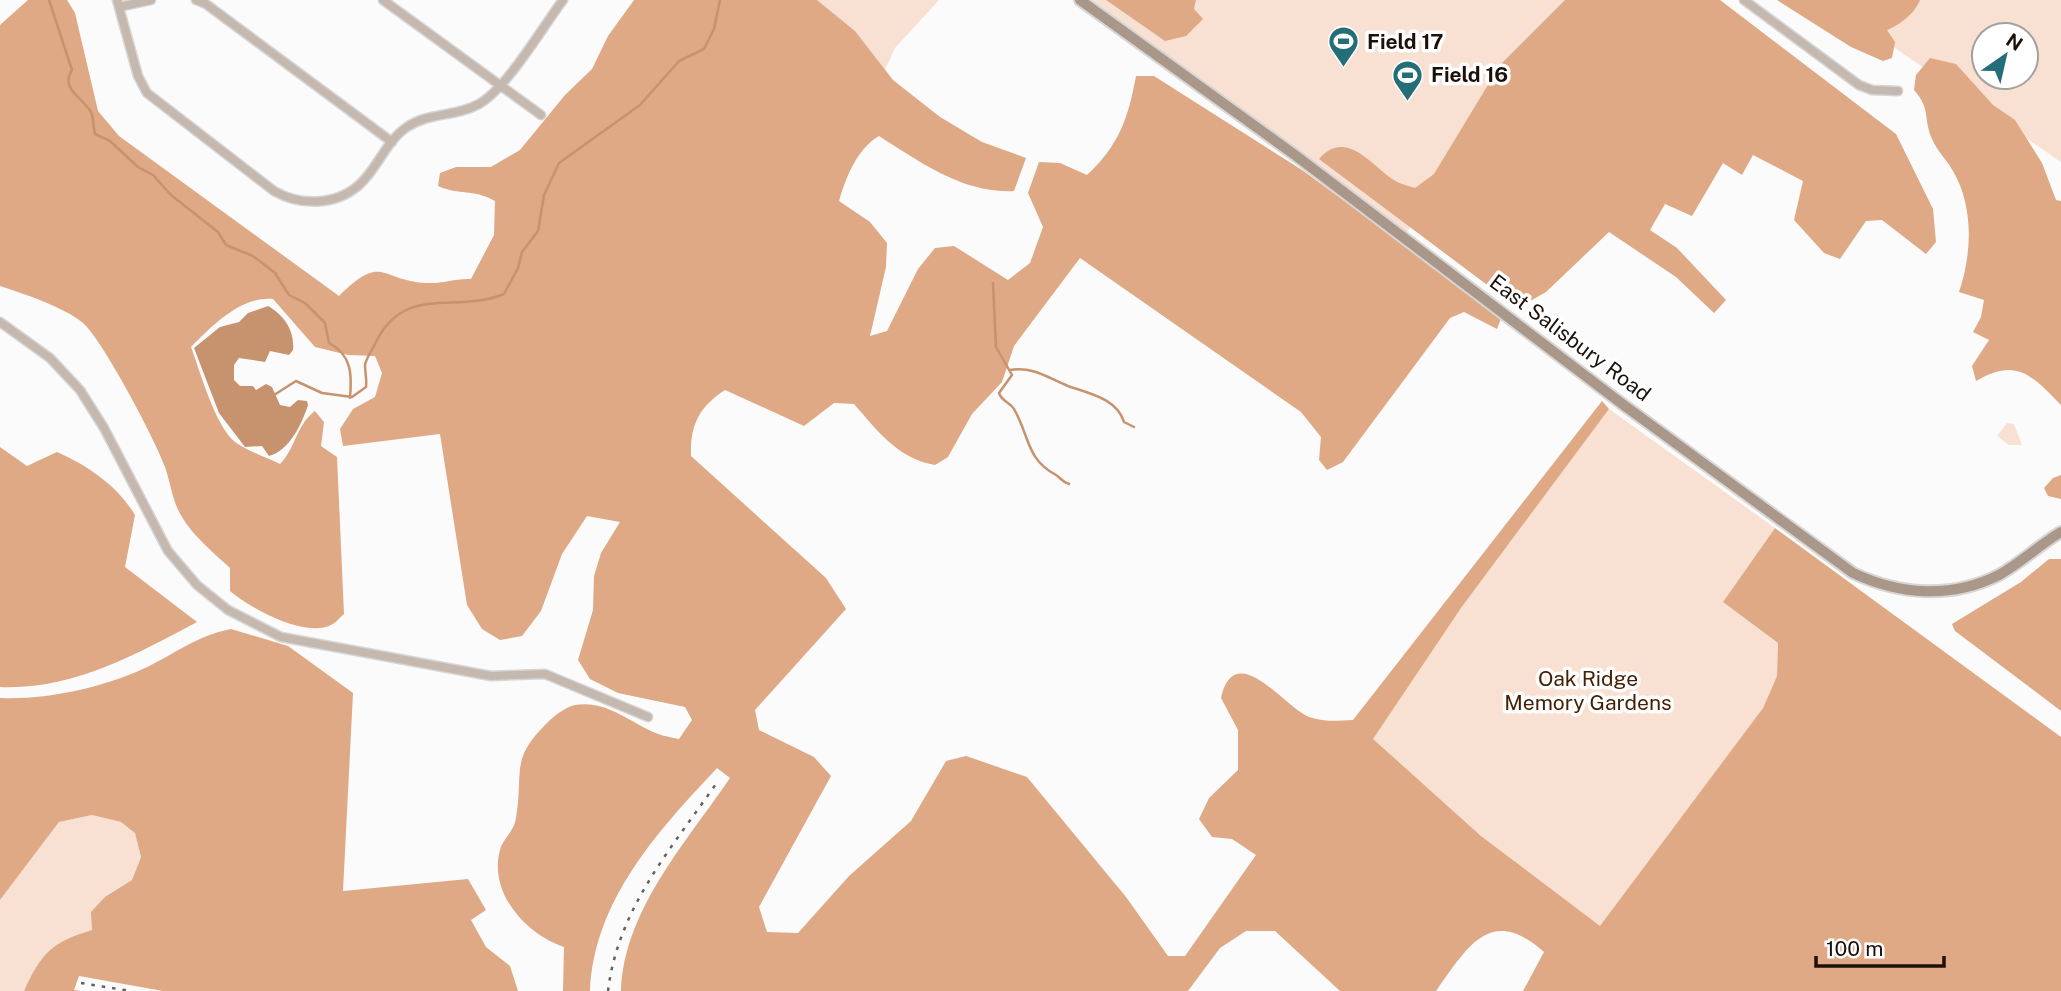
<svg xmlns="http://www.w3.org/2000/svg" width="2061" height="991" font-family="'Public Sans',sans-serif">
  <rect width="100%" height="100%" fill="#fbfbfb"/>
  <path fill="#f8e1d2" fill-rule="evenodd" d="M817 0H939L895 48 885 70 855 31Z
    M1092 0H1590L1551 29 1407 232Z
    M1825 0H2061V162ZM1984 35H2026V77H1984Z
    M1609 409 1775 528 1723 602 1778 643 1777 676 1763 708 1600 927 1481 836 1372 739 1461 608Z
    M2007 423 2014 424 2022 445H2009L1997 436Z
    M92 815 121 822 135 832 141 857 132 880 106 895 92 930C52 942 41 953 24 991H0V900L59 822Z"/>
  <path fill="#dea984" d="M28 0H67L75 13 98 111 119 136 339 296C384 252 379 281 427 283 442 284 456 278 471 279L494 235 495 201C471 188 461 196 438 186L440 173 456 167H491L520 150 565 95 592 69 608 36 634 0H817L855 31 893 80 940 117 982 142 1026 158 1014 191C964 194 920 162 879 136 857 149 846 177 839 201L870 222 887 243 886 267 870 336 887 331 918 269 935 248 954 246 1008 280 1030 263 1043 227 1028 193 1039 162 1060 163 1087 175C1119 145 1128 119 1136 76H1154L1302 170 1502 316 1497 329 1464 312 1450 318 1343 462 1327 470 1319 460 1321 437 1301 412 1080 258 1014 346 1002 382 972 414 948 457 935 465C898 459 877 430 854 404L834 403 804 426 725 390C699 407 690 425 691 456L826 578 846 609 755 710 759 730 814 757 831 776 759 907 767 932 798 933 849 876 911 821 946 761 966 756 1027 777 1126 897 1168 956H1185L1256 855 1232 839 1212 837 1199 819 1209 798 1238 770V730L1221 698C1235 637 1285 708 1309 717 1323 722 1339 721 1353 720L1602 401 1609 409 1461 608 1373 739 1481 836 1600 926 1763 708 1777 676 1778 643 1723 602 1775 528 2061 737V991H1523L1544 952C1490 904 1467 948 1436 991H1340L1275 931H1246L1220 948 1188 991H621C624 910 686 843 730 778L717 768C658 831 594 900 590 991H563L564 947C527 935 488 893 500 850 503 838 514 832 516 818 524 771 509 760 548 722 555 715 566 707 575 705 603 700 625 718 649 730 658 735 669 737 679 739L692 720 685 707 618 693 590 679 578 660 593 610 594 576 601 553 620 522 587 516 562 554 541 611 522 636 500 640 482 629 467 605 440 434 343 446 340 429 353 409 375 397 382 373 375 356 348 355 315 347 273 299C241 296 213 325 191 347 200 371 215 426 235 442 249 452 266 457 280 464 296 448 296 425 315 411L324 422 321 446 337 457 344 614C340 617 336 623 331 625 304 638 250 608 230 591V568C214 553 193 536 182 517 172 501 171 484 165 467 156 441 102 339 83 323 66 308 22 293 0 286V25Z
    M1106 0H1196L1194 9 1203 19 1186 36 1165 41Z
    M1565 0H1720L1896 134 1933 209 1936 242 1926 254 1882 220 1866 221 1840 259 1824 253 1794 220 1803 181 1753 155 1742 175 1723 163 1692 216 1665 204 1650 230 1677 248 1726 300 1714 313 1676 277 1609 232 1546 292 1518 308 1319 159C1346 127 1373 167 1394 180 1400 184 1409 186 1415 188L1434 174 1500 65Z
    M1777 0H1920C1915 13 1900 25 1887 30L1895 42 1892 58 1883 61 1851 47Z
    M1930 58 1956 64 1993 105 2015 120 2042 163 2056 200 2061 201V405C2032 375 2016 357 1976 381L1972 366 1989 340 1973 332 1981 317 1984 300 1959 292C1972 254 1974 207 1953 171 1947 160 1937 151 1932 139 1923 118 1931 109 1914 90L1916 75Z
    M0 447 27 466 57 452C87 465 118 486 135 515L125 567 197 622C135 655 72 690 0 687Z
    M2061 475V499L2048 496 2044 488 2053 478Z
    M2049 559H2061V711L1955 631 1952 624 2021 582Z
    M231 629 288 646 353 693 343 891 468 879 486 910 471 920 486 947 510 966 518 991H163L79 976 74 990 81 991H24C41 953 52 942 92 930L91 912 106 896 132 880 141 857 135 833 121 822 92 815 59 822 0 900V698C46 700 101 688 143 669 175 654 196 636 231 629Z"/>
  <path fill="#c7926e" d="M268 306C284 315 295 331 293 350L289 355 270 351 265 362 239 358 234 365V380L240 386H253L256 390 266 384 272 387 280 405 290 407 298 400 307 401 308 405C302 424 289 451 269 456L262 446 245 447 219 413 194 348 220 327 239 322 248 313Z"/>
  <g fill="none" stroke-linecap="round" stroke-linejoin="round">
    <path stroke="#c7926e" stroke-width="2.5" d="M49 0 72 70C60 89 82 97 91 112 94 119 93 127 95 134L110 141 138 167 153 175 171 195 218 232 226 245 253 256 275 273 289 295 305 303 325 323 329 343C352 355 352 375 350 398
      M993 283 996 347 1012 375 999 393C1002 402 1010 402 1014 409 1030 437 1026 459 1056 475 1061 478 1062 482 1069 484
      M1010 370C1033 366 1048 378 1068 386 1091 394 1117 399 1124 422L1134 427
      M274 395 296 381 322 393 352 397 366 387C367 379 365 372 365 365 366 358 374 347 377 340 406 284 456 314 504 294L518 268 522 252 538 231 544 195 559 163 640 105 679 61 704 49 714 29 720 0"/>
    <defs>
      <path id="street" d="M117 0 138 76 147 93 274 191C300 206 335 206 359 185 378 168 386 141 407 127 429 112 456 117 479 104 507 88 542 28 563 0
        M196 0 206 4 392 142
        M383 0 541 115
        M1744 0 1859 85 1872 90 1898 91
        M119 7 151 0
        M0 322 50 358 80 390 104 428 168 551 197 585 228 610 281 637 491 676 545 674 648 717"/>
      <path id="secondary" d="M1080 0 1295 155 1625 406 1853 573C1900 595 1951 599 1999 575 2021 563 2039 545 2061 532"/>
    </defs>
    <use href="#street" stroke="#d7d6d4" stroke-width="11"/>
    <use href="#secondary" stroke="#d7d6d4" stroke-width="14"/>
    <use href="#street" stroke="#c4b8af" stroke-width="8"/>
    <use href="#secondary" stroke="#a9978a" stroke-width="10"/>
    <path stroke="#665f5a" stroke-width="2.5" stroke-dasharray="3.5 7" stroke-linecap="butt" d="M81 983 130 991
      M608 991C618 908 672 848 718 781"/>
  </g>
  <defs>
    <symbol id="stadium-pin" viewBox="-11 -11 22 30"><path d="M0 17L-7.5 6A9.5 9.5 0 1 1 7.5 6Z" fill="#246e77" stroke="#fff"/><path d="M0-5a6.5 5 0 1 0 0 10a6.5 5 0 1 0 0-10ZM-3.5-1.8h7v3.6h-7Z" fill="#fff"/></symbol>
  </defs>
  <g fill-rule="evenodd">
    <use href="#stadium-pin" x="1326" y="24" width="35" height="47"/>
    <use href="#stadium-pin" x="1390" y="58" width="35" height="47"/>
  </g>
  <g text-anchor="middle" stroke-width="7" stroke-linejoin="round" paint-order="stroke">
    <g font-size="21" font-weight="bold" fill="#1b110a" stroke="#fff" text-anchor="start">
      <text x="1367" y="49">Field 17</text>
      <text x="1431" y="82">Field 16</text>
    </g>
    <g font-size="21" fill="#1b110a" stroke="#fff">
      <text transform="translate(1570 338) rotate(37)" y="7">East Salisbury Road</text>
    </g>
    <g font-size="21" fill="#442104" stroke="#fff">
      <text x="1588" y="686">Oak Ridge<tspan x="1588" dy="24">Memory Gardens</tspan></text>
    </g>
  </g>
  <g transform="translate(2005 56) rotate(34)"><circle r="33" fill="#ffffff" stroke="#a4a09d" stroke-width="2"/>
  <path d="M0-5L12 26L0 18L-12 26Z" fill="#246e77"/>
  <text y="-10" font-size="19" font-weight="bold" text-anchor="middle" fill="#1b110a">N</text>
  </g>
  <path d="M1816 956v10h128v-10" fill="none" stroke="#1b110a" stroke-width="3.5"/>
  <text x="1826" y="956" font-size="21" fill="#1b110a" stroke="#ffffff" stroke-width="5" paint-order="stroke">100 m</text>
</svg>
